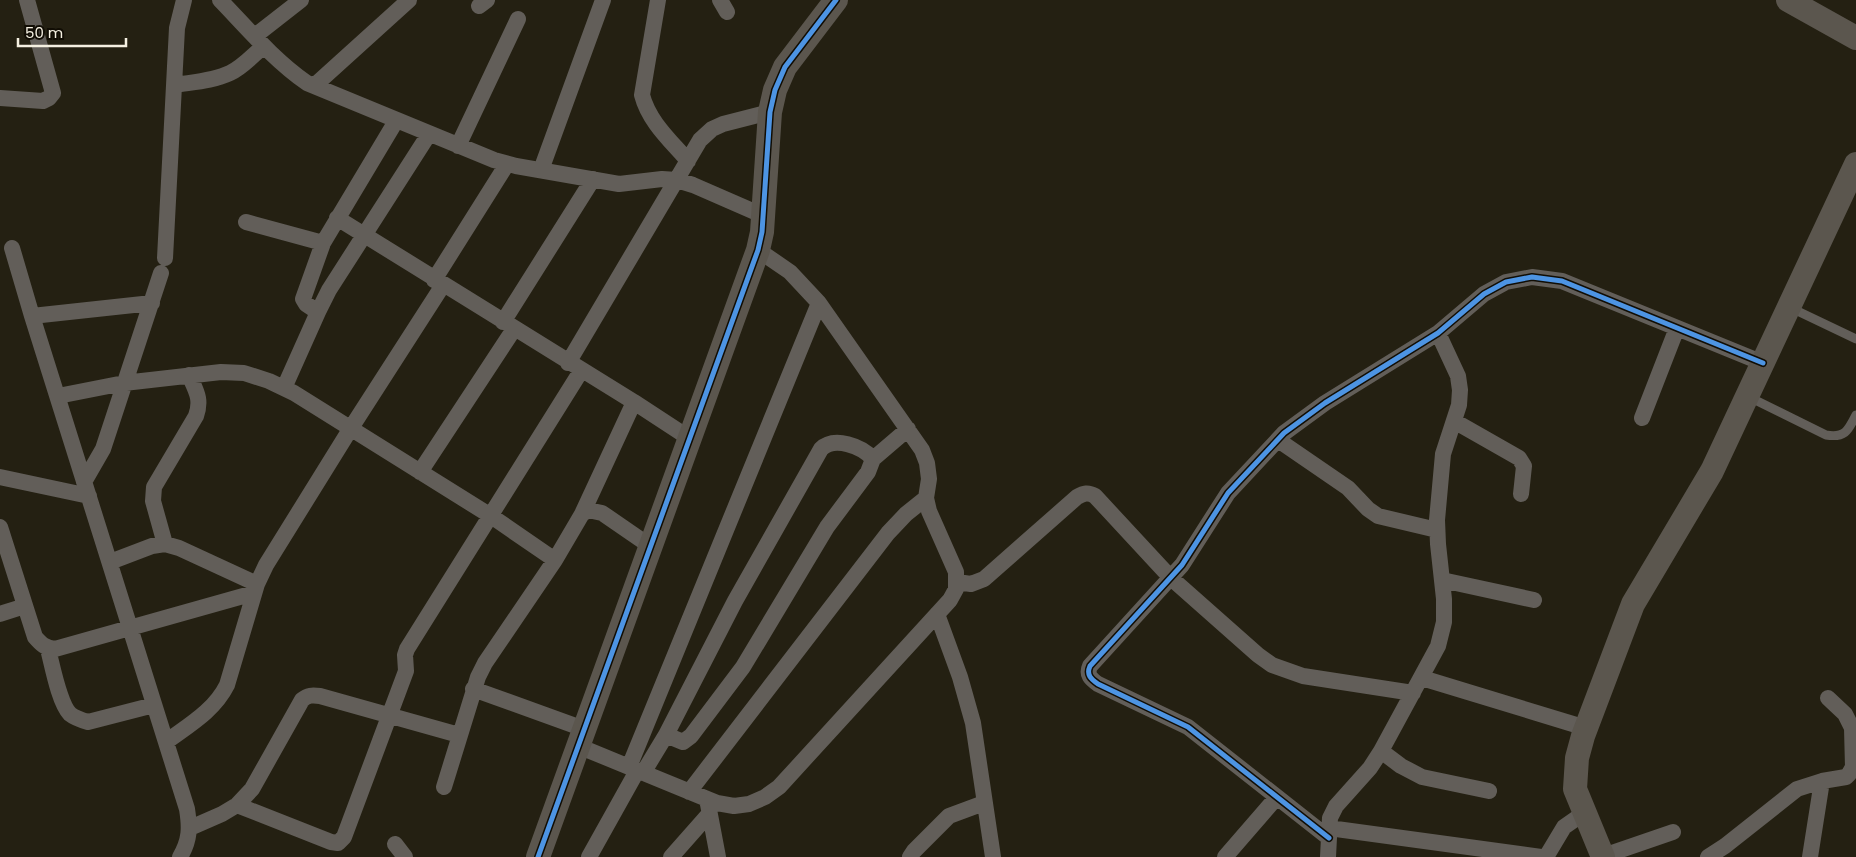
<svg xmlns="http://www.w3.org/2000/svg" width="1856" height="857" font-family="Poppins,sans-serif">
  <rect width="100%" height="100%" fill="#242012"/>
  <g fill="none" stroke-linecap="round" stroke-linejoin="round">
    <path stroke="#625e59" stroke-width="9" d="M1789 307 1856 339
      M1749 397 1826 435C1845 438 1848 431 1856 415"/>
    <path stroke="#625e59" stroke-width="16" d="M220 0C248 29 274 60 307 83L494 160 516 166 619 184 662 179 677 180 693 185 764 216
      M658 0 642 95C649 122 671 141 688 161
      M720 0 727 12
      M479 6 487 0
      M255 36 301 0
      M175 85C193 82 213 81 230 73 243 67 253 55 264 46
      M314 86 409 0
      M0 98 43 101 49 98 53 93 27 0
      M458 146 518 19
      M541 170 603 0
      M337 218 634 402 689 438
      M246 222 323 243
      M12 248 32 316 187 809C190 828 190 840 180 857
      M165 258 177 28 184 0
      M434 280 507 164
      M318 312 306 304 303 299 323 243 396 121
      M32 316 152 303
      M503 322 593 179
      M568 363 700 140 712 129 723 124 770 112
      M284 388 318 312 329 290 429 134
      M58 396 124 383 221 372 244 373 269 381 294 393 491 516 555 560 485 663 478 677 444 787
      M1642 418 1677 328
      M1454 421 1519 458 1524 466 1521 494
      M1278 440 1348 488 1368 509 1378 516 1437 530
      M420 472 514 329
      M0 477 89 496
      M84 482 103 449 161 273
      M582 514 634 402
      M0 527 35 637C41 644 45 648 55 649L254 593
      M165 544 153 501 154 487 196 416C202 399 196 391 189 375
      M555 560 582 514 588 510 602 513 650 546
      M110 562 152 546 165 544 179 548 257 584
      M1442 580 1534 600
      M957 582 971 584 984 579 1077 497C1084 493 1088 492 1095 496L1171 578 1258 655 1272 665 1303 676 1413 693
      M0 614 25 606
      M937 614 960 677 973 723 993 857
      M48 649C52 664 59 703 70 714 75 718 81 720 88 722L154 705
      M1422 678 1586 728
      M473 689 584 729
      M666 735 683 742 691 736 743 667 827 527 868 472 873 459 908 429
      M166 742C189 725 214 711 227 685L257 584 266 565 351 428 443 285
      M578 746 717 803 734 806 749 804 765 797 779 787 950 600 956 589V572L929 511 926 498 929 479 927 463 922 450 819 303 790 272 758 250
      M1381 751 1401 766 1422 777 1489 791
      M629 767 819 303
      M643 773 666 735 735 601 821 449C834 436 862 446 873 459
      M689 792 888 533 906 514 926 498
      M707 799 718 857
      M237 805 331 842 338 843 344 837 406 671 405 655 407 649 581 371
      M190 828 222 814 237 805 252 789 302 700C308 695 312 695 320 696L459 735
      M1329 828 1541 857
      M1329 838 1188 727 1098 684C1091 679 1086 675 1090 666L1182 565 1228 493 1284 433 1325 403 1438 333 1484 294 1506 282 1532 277 1562 281 1763 363
      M395 844 405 857
      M1603 856 1673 832
      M589 857 637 771
      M671 857 709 814
      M910 857 914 851 949 816 984 803
      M1225 857 1277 797
      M1328 857 1330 818 1336 806 1370 768 1381 751 1438 646 1444 622V599L1438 544 1437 520 1443 454 1459 405 1460 390 1458 376 1438 333
      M1546 857 1564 827 1584 813
      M1708 857 1725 846 1797 789 1822 781 1846 777 1849 774 1853 767 1852 728 1845 714 1828 698
      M1810 857 1822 781"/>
    <path stroke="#5b564e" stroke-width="24" d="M1788 0 1856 38
      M538 857 758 250 762 232 770 112 775 90 785 67 836 0
      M1603 857 1575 789 1577 758 1583 736 1633 604 1712 471 1856 164"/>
    <defs>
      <path id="cycleway" d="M1329 838 1188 727 1098 684C1091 679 1086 675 1090 666L1182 565 1228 493 1284 433 1325 403 1438 333 1484 294 1506 282 1532 277 1562 281 1763 363
        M538 857 758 250 762 232 770 112 775 90 785 67 836 0"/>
    </defs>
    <use href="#cycleway" stroke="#110d04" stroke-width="8"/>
    <use href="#cycleway" stroke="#4d94e3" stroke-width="5"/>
  </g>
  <path d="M18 38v8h108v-8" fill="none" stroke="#f5f0e1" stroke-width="2.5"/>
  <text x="25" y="38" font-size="15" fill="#f5f0e1" stroke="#110d04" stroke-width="4" paint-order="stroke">50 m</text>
</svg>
